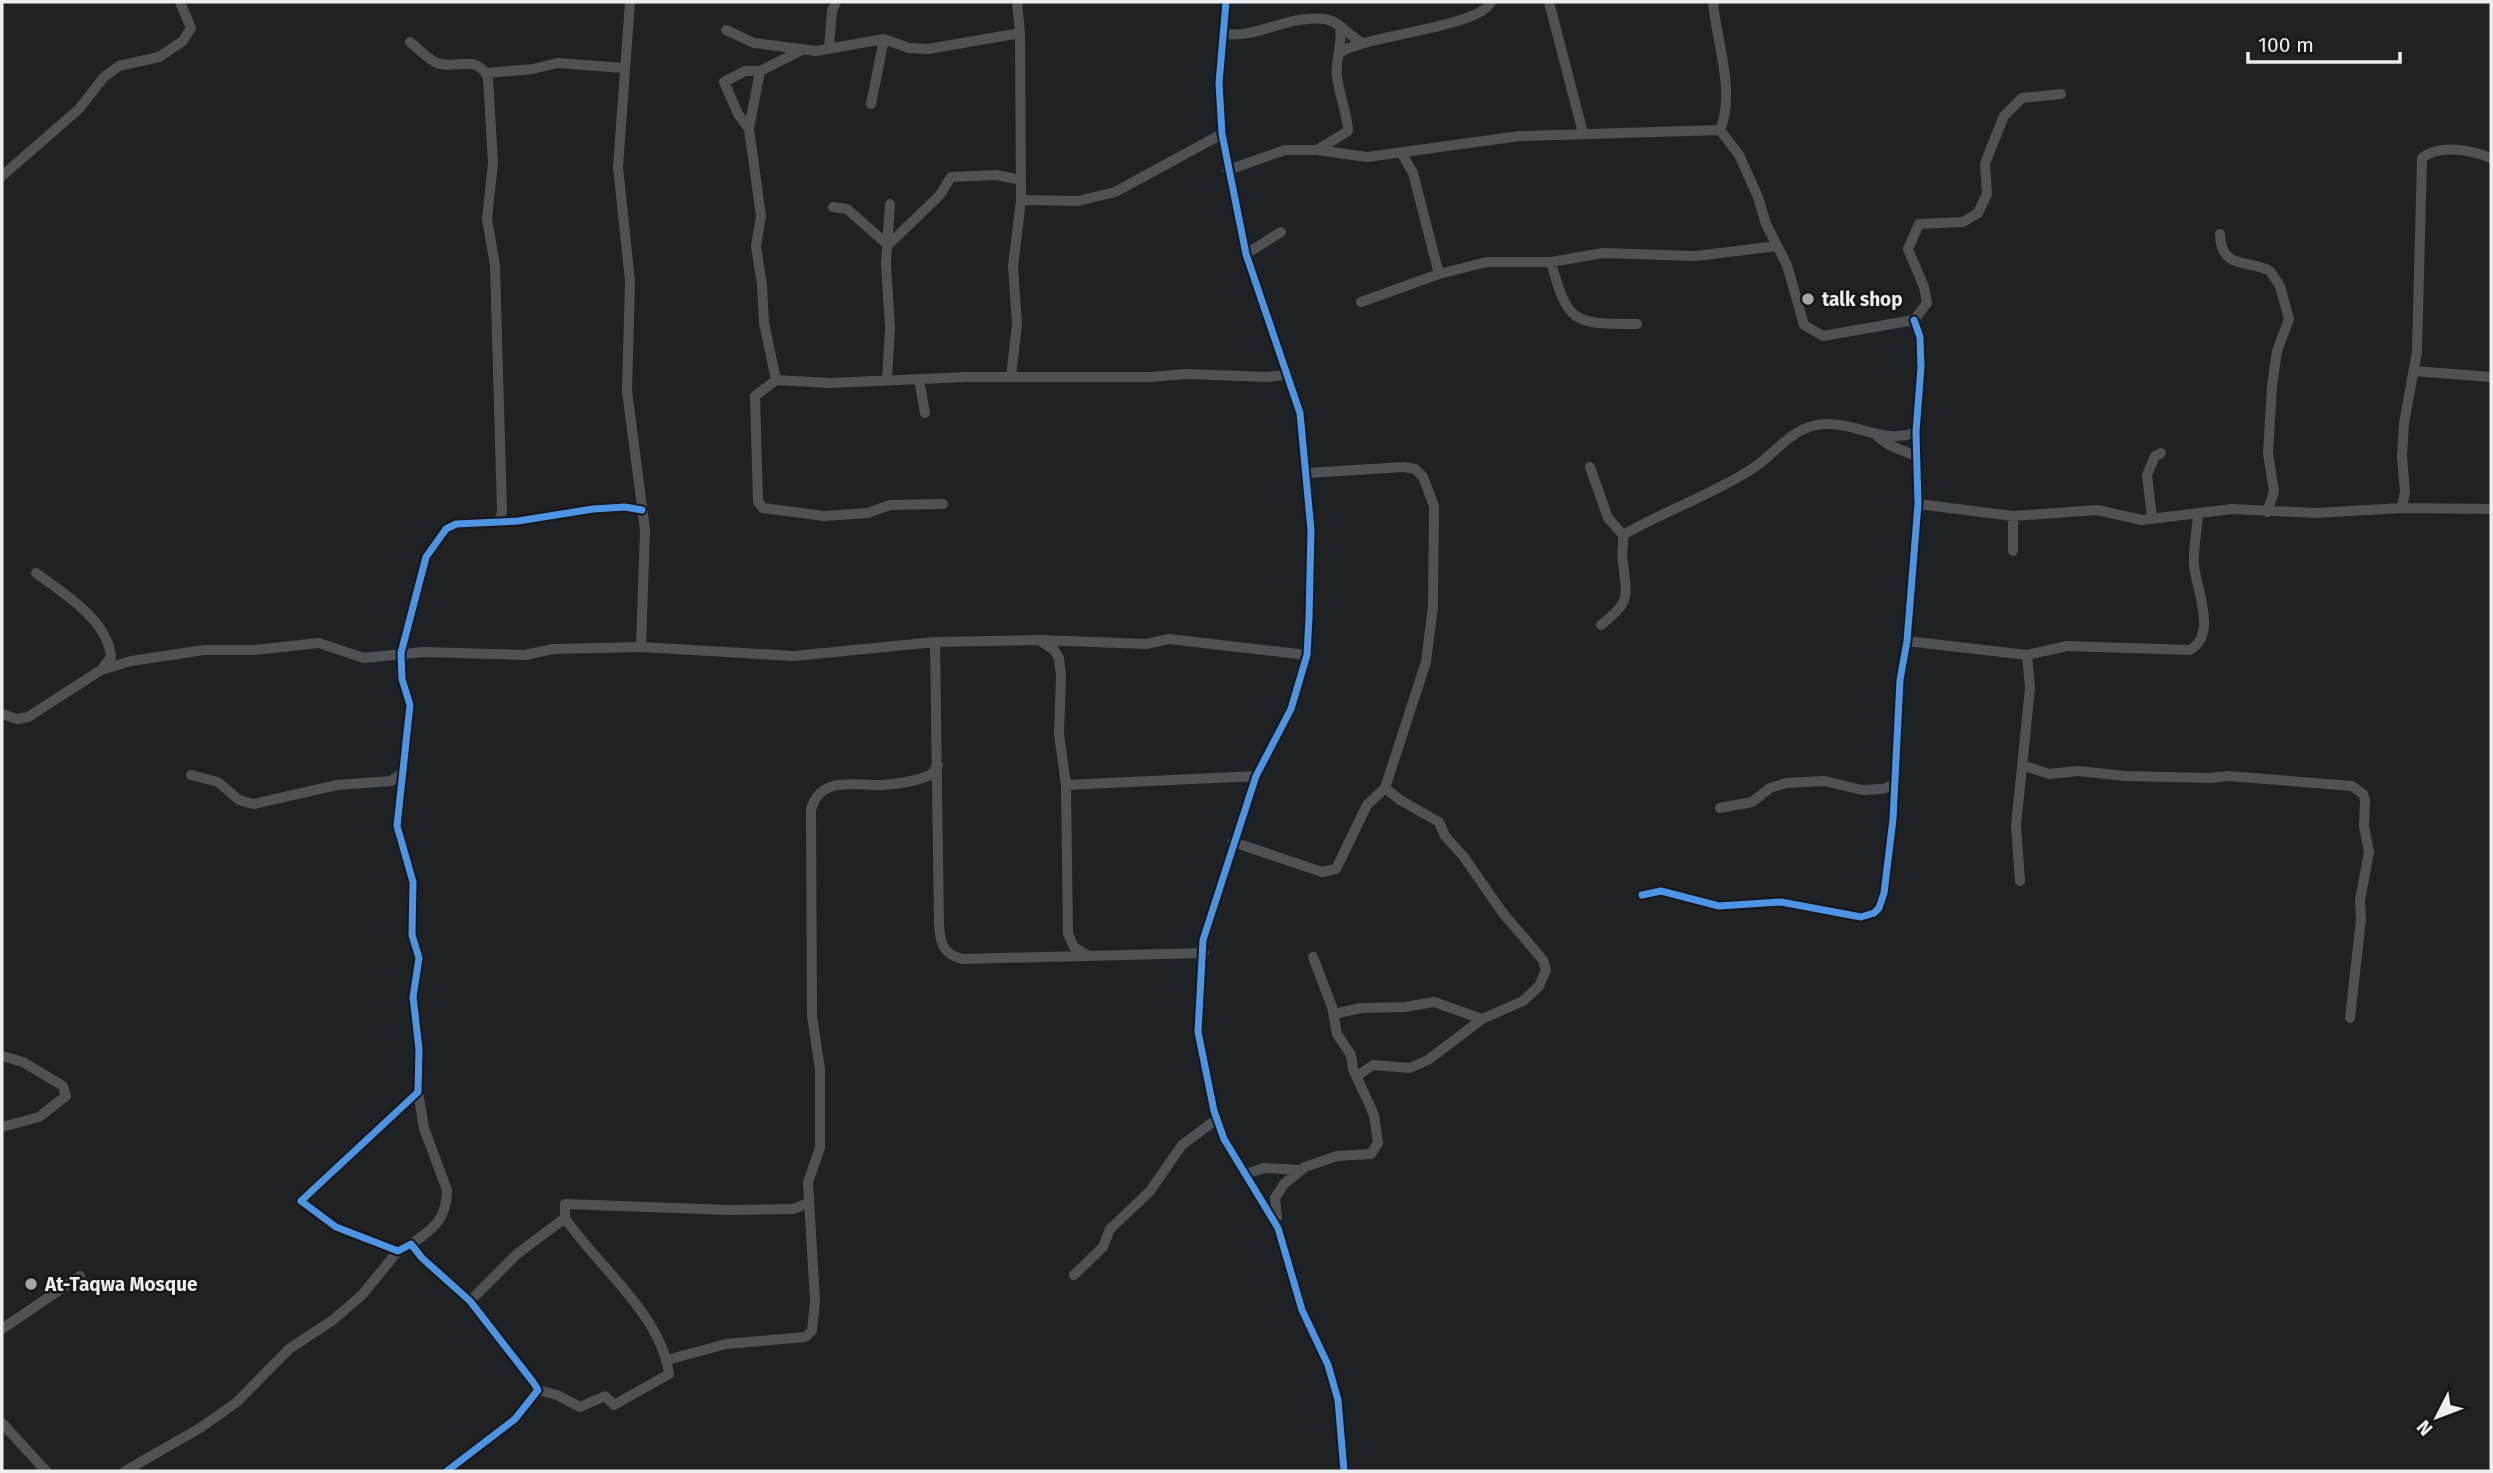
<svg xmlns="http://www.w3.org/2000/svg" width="2493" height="1473" font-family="'Fira Sans',sans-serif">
  <rect width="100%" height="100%" fill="#202123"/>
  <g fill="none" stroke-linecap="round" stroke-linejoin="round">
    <path stroke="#505153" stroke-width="10" d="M630 2 618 167 630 281 627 391 645 530 641 647
      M1226 2 1219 83 1222 134 1246 254 1300 413 1311 530 1309 618 1307 655 1291 709 1256 776 1203 940 1198 1032 1214 1111 1224 1139 1278 1228 1302 1310 1328 1365 1338 1400 1344 1471
      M1549 2 1583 133
      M1713 2C1716 40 1736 92 1720 130
      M726 30 754 43 816 51 884 39 909 48 928 49 1020 33
      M1223 33C1253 41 1288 14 1325 19 1339 21 1349 36 1361 42
      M410 42C419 49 427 59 437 63 456 70 477 53 488 78L493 163 487 219 495 265 502 512 499 521
      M829 47 832 11 836 2
      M1341 52C1368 35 1480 27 1491 2
      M486 73 533 69 557 63 624 68
      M871 104 884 39
      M749 129 738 114 724 82 745 71H760
      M1720 130 1739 155 1758 197 1766 224 1787 265 1804 325 1823 336 1914 320 1927 303 1924 287 1908 249 1919 224 1963 222 1978 213 1987 194 1985 164 1991 148 2004 116 2022 98 2061 94
      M1317 150 1348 131C1347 112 1339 95 1337 76 1335 60 1343 44 1340 26
      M1402 154 1413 173 1439 274
      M1228 170 1285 150H1317L1367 157 1520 136 1720 130
      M2 176 79 109 104 77 119 66 159 57 183 41 191 28 180 2
      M1021 200 1078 201 1115 192 1222 134
      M833 207 847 209 888 245 940 195 951 177 996 175 1021 180
      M2220 234C2221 271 2249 259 2270 271L2280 286 2289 319 2277 351 2272 386 2268 453 2274 492 2267 512
      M1246 254 1281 232
      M1551 262C1568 324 1573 324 1637 324
      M1361 302 1439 274 1487 262H1551L1603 253 1696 256 1777 246
      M2414 371 2491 377
      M1011 377 1017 324 1013 266 1021 200 1020 33 1017 2
      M919 379 925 413
      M776 380 764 323 762 285 756 246 761 216 749 129 760 71 802 50
      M887 380 890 328 886 263 890 204
      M1877 436 1889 445 1916 456
      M1590 467 1608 518 1623 535C1624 544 1621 553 1623 563 1627 598 1631 601 1601 625
      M943 504 890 505 868 513 824 516 763 508 758 502 755 396 776 380 830 383 967 377H1150L1186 374 1268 377 1288 374
      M1918 504 2013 516 2097 510 2142 520 2232 509 2316 513 2402 508 2491 509
      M2402 508 2405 492 2402 457 2404 423 2417 352 2422 158C2440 144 2471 150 2491 158
      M2013 516V551
      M2152 518 2147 475 2155 456 2161 453
      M1623 535C1663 512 1708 496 1747 472 1771 459 1785 434 1812 426 1849 416 1881 447 1916 432
      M36 573C63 593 108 620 111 657L101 670
      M1907 641 2027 655 2067 646 2190 650C2218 634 2196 589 2194 565 2193 549 2197 531 2198 514
      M935 642 939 924C940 941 942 954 962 959L1204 953
      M1042 642 1054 650 1059 658 1061 676 1059 734 1066 785 1068 934 1074 947 1087 955
      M2 714 17 719 28 717 101 670 131 661 204 650H254L319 643 364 658 423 652 525 655 553 649 641 647 794 656 935 642 1040 640 1146 644 1169 639 1307 655
      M2022 765 2049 774 2078 771 2125 776 2210 778 2228 776 2352 786 2363 794 2365 800 2364 826 2369 852 2360 900 2361 919 2350 1018
      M191 775 218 782 239 800 253 804 337 785 391 781 400 775
      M1066 785 1256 776
      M1720 808 1752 802 1770 788 1786 783 1825 781 1862 790 1883 789 1895 784
      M1233 842 1322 872 1336 869 1367 805 1385 788 1426 662 1433 607 1434 506 1423 477 1415 469 1404 467 1307 473
      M2020 881 2016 826 2030 688 2027 655
      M1642 895 1661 891 1719 906 1781 902 1861 917 1874 913 1879 908 1884 893 1893 819 1900 680 1907 641 1918 504 1916 432 1921 367 1920 337 1914 320
      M1334 1014 1361 1008 1405 1007 1434 1002 1482 1019
      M2 1056 23 1062 63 1086 66 1096 39 1117 2 1127
      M1357 1076 1373 1065 1410 1068 1428 1060 1482 1019 1523 1001 1539 986 1546 970 1543 960 1502 912 1464 857 1445 836 1439 822 1400 800 1385 788
      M1246 1174 1264 1168 1299 1170
      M1277 1217 1275 1198 1284 1184 1305 1167 1337 1156 1371 1154 1378 1143 1374 1115 1353 1069 1351 1055 1337 1034 1332 1007 1313 957
      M411 1244C434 1229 447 1218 447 1190L424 1128 418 1092
      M1074 1275 1103 1247 1110 1229 1150 1191 1182 1145 1217 1119
      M470 1301 517 1254 565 1218V1204L729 1210 793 1209 808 1203
      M2 1329 80 1276
      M667 1360 726 1344 805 1337 812 1331 815 1301 808 1182 820 1148V1069L812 1016 811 809C821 775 855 786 882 785 897 784 916 781 931 775L938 765
      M538 1390 557 1395 580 1407 605 1396 614 1405 669 1374C661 1314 598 1267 565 1218
      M2 1423 46 1471
      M125 1471 200 1428 237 1402 289 1349 333 1320 362 1295 398 1251
      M447 1471 515 1419 538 1390 533 1382 470 1301 422 1258 411 1244 398 1251 336 1227 301 1201 418 1092 419 1049 413 997 419 958 412 935 413 882 397 826 410 705 402 679 401 653 426 557 446 529 456 524 518 521 593 509 625 507 642 510"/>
    <defs>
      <path id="cycleway" d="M1226 2 1219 83 1222 134 1246 254 1300 413 1311 530 1309 618 1307 655 1291 709 1256 776 1203 940 1198 1032 1214 1111 1224 1139 1278 1228 1302 1310 1328 1365 1338 1400 1344 1471
        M1642 895 1661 891 1719 906 1781 902 1861 917 1874 913 1879 908 1884 893 1893 819 1900 680 1907 641 1918 504 1916 432 1921 367 1920 337 1914 320
        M447 1471 515 1419 538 1390 533 1382 470 1301 422 1258 411 1244 398 1251 336 1227 301 1201 418 1092 419 1049 413 997 419 958 412 935 413 882 397 826 410 705 402 679 401 653 426 557 446 529 456 524 518 521 593 509 625 507 642 510"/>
    </defs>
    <use href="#cycleway" stroke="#16171b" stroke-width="11"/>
    <use href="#cycleway" stroke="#4d94e3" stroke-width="7"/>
  </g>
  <g fill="#a5a6a9" stroke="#16171b" stroke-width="2.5">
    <circle cx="1808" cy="299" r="7"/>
    <circle cx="31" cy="1284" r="7"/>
  </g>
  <g text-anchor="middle" stroke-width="5" stroke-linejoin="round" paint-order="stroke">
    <g font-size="19" font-weight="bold" fill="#edeef1" stroke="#16171b" text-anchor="start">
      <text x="1822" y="306">talk shop</text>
      <text x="45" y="1291">At-Taqwa Mosque</text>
    </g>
  </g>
  <rect width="2493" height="1473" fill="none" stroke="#edeef1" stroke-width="7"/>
  <g transform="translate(2437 1417) rotate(228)" stroke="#16171b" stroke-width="5" paint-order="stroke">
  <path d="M0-5L12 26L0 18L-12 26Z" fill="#edeef1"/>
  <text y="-10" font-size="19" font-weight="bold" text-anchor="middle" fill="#edeef1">N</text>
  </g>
  <path d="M2248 52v10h152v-10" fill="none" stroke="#edeef1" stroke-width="3.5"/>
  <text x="2258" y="52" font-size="21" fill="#edeef1" stroke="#16171b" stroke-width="5" paint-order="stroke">100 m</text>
</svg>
